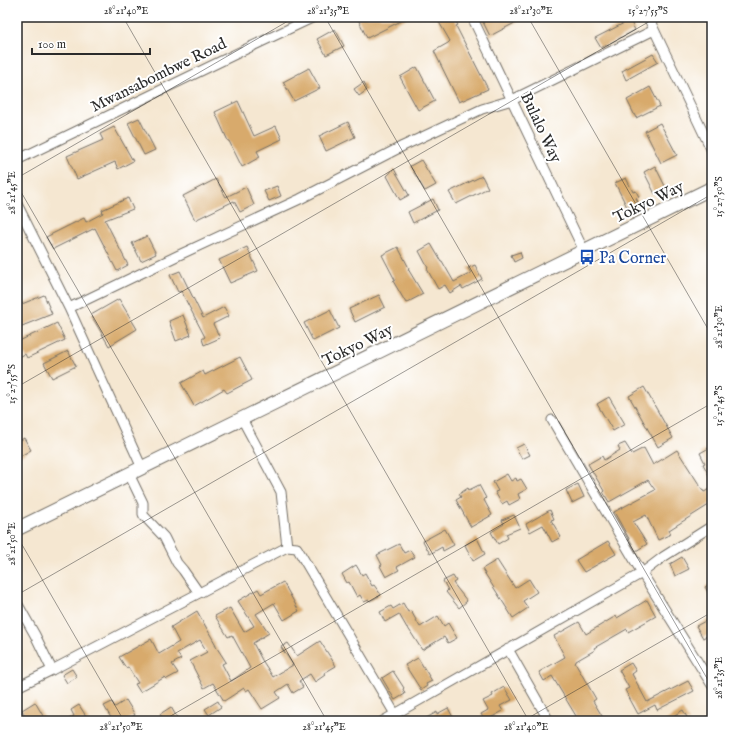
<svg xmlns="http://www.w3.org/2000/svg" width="729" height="738" font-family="'IM FELL English',serif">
  <rect width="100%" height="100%" fill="#fff"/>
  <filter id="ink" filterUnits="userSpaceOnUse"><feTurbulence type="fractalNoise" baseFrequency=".025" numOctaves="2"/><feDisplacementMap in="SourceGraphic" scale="8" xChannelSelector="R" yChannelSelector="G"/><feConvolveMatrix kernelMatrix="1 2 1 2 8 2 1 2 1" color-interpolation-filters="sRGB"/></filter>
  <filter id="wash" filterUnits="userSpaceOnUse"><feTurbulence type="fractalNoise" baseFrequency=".012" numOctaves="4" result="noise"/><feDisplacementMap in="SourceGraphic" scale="16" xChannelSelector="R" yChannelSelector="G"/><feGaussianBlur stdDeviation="0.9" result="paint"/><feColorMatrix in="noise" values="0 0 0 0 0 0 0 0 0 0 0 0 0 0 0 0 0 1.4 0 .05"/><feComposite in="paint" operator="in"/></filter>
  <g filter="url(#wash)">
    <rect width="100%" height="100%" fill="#f5e7d1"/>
    <g id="blocks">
      <path fill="#d8aa6c" d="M363 17H409L367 38 358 19Z
        M436 17H453L458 25 456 26 488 89 459 102 434 51 448 43 450 41Z
        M487 17H526L490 36 482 20Z
        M630 20 635 30 601 48 595 38Z
        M335 29 344 46 326 55 317 39Z
        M653 54 658 62 626 80 622 71Z
        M417 67 435 101 418 110 400 77Z
        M309 68 320 88 294 101 283 82Z
        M364 82 367 90 359 96 354 89Z
        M650 87 660 106 636 118 627 100Z
        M238 101 254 136 276 126 282 139 257 151 260 157 242 167 229 141H228L215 112Z
        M139 118 155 150 144 155 128 123Z
        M348 122 355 137 326 151 319 136Z
        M660 123 677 155 661 163 645 131Z
        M114 127 133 161 118 169 115 162 77 179 67 156 103 140 100 134Z
        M421 160 436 185 425 191 410 166Z
        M655 166 666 188 655 194 644 172Z
        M394 169 409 195 400 200 387 176Z
        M482 176 488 188 456 204 449 192Z
        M626 178 633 192 636 191 639 197 636 198 638 202 627 207 615 183Z
        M216 179 226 197 246 187 254 205 240 212 234 201 195 220 183 196Z
        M277 186 281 196 269 201 264 191Z
        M128 198 133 209 105 220 128 265 117 271 95 228 53 249 46 237 84 218 86 222 103 213 102 210Z
        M433 199 438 210 413 223 408 212Z
        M147 236 156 254 141 261 132 243Z
        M431 244 441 261H442L454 282 471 273 468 268 475 265 482 279 463 289 461 286 450 293 445 285 438 289 427 269 428 268 419 251Z
        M247 247 258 271 230 283 219 260Z
        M398 247 409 268 408 269 423 294 406 303 393 281 395 280 382 255Z
        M520 252 522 258 514 262 511 255Z
        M180 271 203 318 224 307 229 316 213 324 220 338 204 345 202 339 205 337 181 291 178 292 170 275Z
        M44 295 52 314 17 328V306Z
        M379 295 385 307 355 322 349 309Z
        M119 299 137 329 109 346 91 315Z
        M330 310 339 328 313 341 304 323Z
        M183 315 191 335 176 341 169 321Z
        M57 323 65 340 27 358 25 354 17 358V342Z
        M68 351 76 366 52 378 44 363Z
        M240 357 252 380 227 393 224 389 194 406 181 383 203 371 205 375Z
        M644 387 673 438 658 447 629 396Z
        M609 397 625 424 613 431 597 404Z
        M24 438 31 450 17 458V442Z
        M625 443 632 454 644 448 653 465 677 450 704 492 712 488V503L669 530 671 534 658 540 646 515 633 522 647 544 636 551 614 512 655 490 648 480 609 502 603 492 604 491 588 464 602 456 604 460 620 450 618 446Z
        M524 444 530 455 522 459 516 448Z
        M709 448 712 453V481L703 464 705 463 700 453Z
        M507 474 511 481 516 478 517 481 521 479 527 489 518 494 520 499 509 505 507 501 502 504 495 492 498 491 493 482Z
        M578 484 584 497 572 503 566 490Z
        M479 485 486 498 484 500 492 515 471 527 456 500 461 497 459 494 468 488 469 490Z
        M550 510 554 519 551 520 561 537 552 542 543 525 530 532 526 524Z
        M514 515 520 528 506 534 508 538 498 544 491 532 504 524 502 520Z
        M445 529 454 545 443 551 442 547 430 554 423 541Z
        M477 538 485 554 473 561 465 545Z
        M608 541 616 554 584 572 576 560Z
        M399 544 404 553 410 550 415 557 397 567 399 570 386 577 380 566 382 565 377 555Z
        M682 557 689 569 675 576 670 564Z
        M497 560 515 588 529 579 537 592 523 601 528 608 513 618 482 569Z
        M356 565 362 575 365 573 372 586 374 585 381 595 370 601 369 600 364 602 360 595 357 597 349 582 347 583 342 574Z
        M453 576 456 581 453 583 467 601 459 608 446 592 448 590 443 581Z
        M283 582 299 611 284 620 274 603 256 614 269 633 253 643 262 660 273 677 293 665 281 647 288 643 297 656 320 641 336 666 324 673 325 675 315 682 310 674 299 681 303 687 293 693 288 684 276 692 280 698 262 709 249 689 246 691 244 688 224 701 213 683 204 688 190 661 207 652 200 640 177 653 181 659 172 664 178 673 167 679 165 677 140 692 135 684 138 683 128 667 126 668 119 657 151 639 159 654 179 642 171 627 197 611 216 645H215L226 662 222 664 231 681 250 668 232 635 228 637 215 616 230 608 244 632 254 626 238 601 258 589 261 594Z
        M712 582V600L705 587Z
        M647 600 656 616 628 632 627 629 594 648 595 650 576 661V662L575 663 596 699 593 701 605 721H579L552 676 544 681 539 672 565 657 554 636 579 622 586 634 616 616 617 618Z
        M403 603 408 612 411 611 420 627 438 616 444 626 448 623 457 638 448 643 444 637 422 650 408 628H407L399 614 385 622 380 612 391 606 393 609Z
        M709 619 712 625V633L703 638 696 626Z
        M418 658 432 681 426 684 427 686 421 690 405 665Z
        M631 663 636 671 632 674 647 702 688 681 694 691 657 710 655 705 638 714 625 690 629 688 619 670Z
        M72 669 77 677 67 683 62 675Z
        M393 671 404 688 403 689 405 694 395 700 382 678Z
        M504 687 512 700 500 706 503 711 485 721 481 714 488 710 483 701 493 696 492 694Z
        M126 700 135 715 126 721H113L104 706 112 702 115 707Z
        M218 701 221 707 209 715 205 709Z
        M35 702 46 721H28L22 710Z
        M79 705 89 721H66L74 716 71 710Z
        M171 707 179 721H164L160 714Z
        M448 708 455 721H421L437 712V714Z
        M683 710 689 721H665Z"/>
    </g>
  </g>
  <g filter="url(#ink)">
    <use href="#blocks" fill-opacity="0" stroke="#726d65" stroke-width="1"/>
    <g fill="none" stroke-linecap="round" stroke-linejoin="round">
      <defs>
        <path id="street" d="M472 17 584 251
          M648 17 712 151
          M17 160 244 50 314 17
          M17 204 69 308 142 468
          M69 308 179 255 300 199 403 146 482 109 512 100 654 30
          M242 419 281 492 287 547
          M552 420 642 573 712 685
          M129 474 143 503V514L144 516 164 537 177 563 183 570 199 593
          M17 603 35 635 52 670
          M508 649 549 721
          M17 687 52 670 287 547 297 548 395 714
          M383 721 642 573 663 557 712 526"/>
        <path id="secondary" d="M17 529 712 188"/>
      </defs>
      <use href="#street" stroke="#726d65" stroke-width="11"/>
      <use href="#secondary" stroke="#726d65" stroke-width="15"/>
      <use href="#street" stroke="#fff" stroke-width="9"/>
      <use href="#secondary" stroke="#fff" stroke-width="13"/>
    </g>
  </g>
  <path fill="none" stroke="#2b2b2b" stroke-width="1" stroke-opacity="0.45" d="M123 17 529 721M325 17 712 687M528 17 712 336M17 178 295 17M17 185 327 721M17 387 657 17M17 536 124 721M17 595 712 194M162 721 712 403M523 721 712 612"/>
  <defs>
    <symbol id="bus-bare" viewBox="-9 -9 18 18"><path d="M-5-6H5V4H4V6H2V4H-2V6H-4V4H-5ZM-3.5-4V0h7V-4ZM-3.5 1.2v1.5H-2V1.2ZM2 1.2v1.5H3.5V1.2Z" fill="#1a4fb4" stroke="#fff" stroke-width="2.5" paint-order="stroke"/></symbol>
  </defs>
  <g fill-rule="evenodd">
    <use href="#bus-bare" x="576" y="246" width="22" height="22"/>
  </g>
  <g text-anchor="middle" stroke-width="4" stroke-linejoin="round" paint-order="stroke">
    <g font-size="16" fill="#2b2b2b" stroke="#fff">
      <text transform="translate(158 74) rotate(-26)" y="6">Mwansabombwe Road</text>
      <text transform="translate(542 127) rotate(65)" y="6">Bulalo Way</text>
      <text transform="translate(648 201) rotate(-26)" y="6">Tokyo Way</text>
      <text transform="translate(357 344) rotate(-26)" y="6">Tokyo Way</text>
    </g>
    <g font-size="16" fill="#164399" stroke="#fff" text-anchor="start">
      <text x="599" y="263">Pa Corner</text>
    </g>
  </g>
  <rect width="729" height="738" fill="none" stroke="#fff" stroke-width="44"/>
  <path d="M32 48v6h118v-6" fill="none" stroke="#2b2b2b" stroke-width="2"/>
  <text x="38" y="48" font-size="12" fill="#2b2b2b" stroke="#ffffff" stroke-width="3" paint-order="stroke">100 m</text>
  <rect x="22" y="22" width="685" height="694" fill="none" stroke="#2b2b2b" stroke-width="1.5"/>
  <g font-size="10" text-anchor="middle" fill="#2b2b2b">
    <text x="126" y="14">28°21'40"E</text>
    <text x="328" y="14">28°21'35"E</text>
    <text x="531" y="14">28°21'30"E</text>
    <text x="648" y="14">15°27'55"S</text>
    <text transform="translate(11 193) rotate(-90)" y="4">28°21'45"E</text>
    <text transform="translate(718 197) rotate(-90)" y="4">15°27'50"S</text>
    <text transform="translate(718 327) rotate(-90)" y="4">28°21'30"E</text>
    <text transform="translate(11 384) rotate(-90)" y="4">15°27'55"S</text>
    <text transform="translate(718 406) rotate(-90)" y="4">15°27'45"S</text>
    <text transform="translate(11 544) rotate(-90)" y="4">28°21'50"E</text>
    <text transform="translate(718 678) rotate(-90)" y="4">28°21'35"E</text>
    <text x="121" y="730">28°21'50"E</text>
    <text x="324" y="730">28°21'45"E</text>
    <text x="526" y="730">28°21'40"E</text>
  </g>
</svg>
